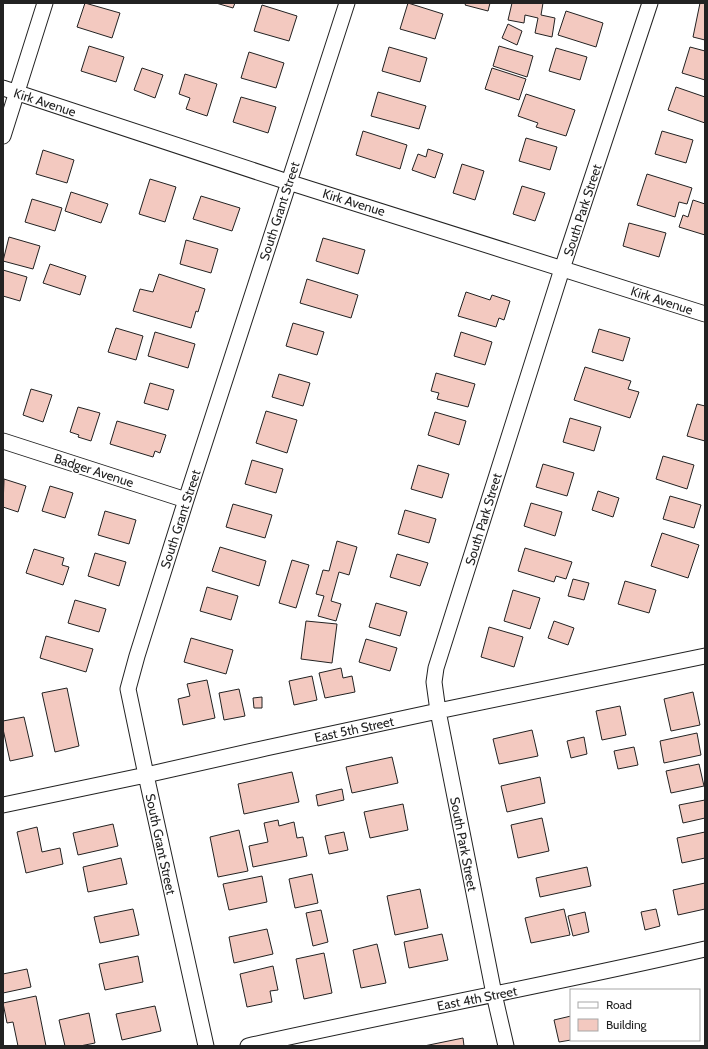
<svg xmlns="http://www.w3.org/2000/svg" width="708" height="1049" font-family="Cabin,sans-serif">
  <rect width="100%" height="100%" fill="#fff"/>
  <path fill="#f3c9c0" stroke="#222" d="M85 3 120 13 112 38 77 27Z
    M216 3H235L233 8Z
    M408 3 443 14 435 39 400 29Z
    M466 3H490L488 11 465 5Z
    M512 3H543L541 15 555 18 552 37 535 33 538 18 525 15 524 23 508 20Z
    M700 3H705V40L693 37Z
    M262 5 297 16 289 41 254 31Z
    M566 11 603 23 596 47 558 35Z
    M508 24 522 31 517 45 502 38Z
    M89 46 124 57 116 82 81 71Z
    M499 46 533 56 527 77 493 66Z
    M389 47 427 58 420 82 382 71Z
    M690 47 705 51V80L682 73Z
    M556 48 587 57 580 80 549 71Z
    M249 52 284 63 276 88 241 78Z
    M142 68 163 75 155 98 134 90Z
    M492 68 526 79 519 100 485 89Z
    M185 74 217 84 207 116 186 109 190 98 179 94Z
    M676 87 705 97V123L668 110Z
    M378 92 426 106 419 129 371 116Z
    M526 94 575 110 566 136 536 127 538 123 518 116Z
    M241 97 276 107 268 133 233 122Z
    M363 131 407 145 400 169 356 155Z
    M662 131 693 140 686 163 655 154Z
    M526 138 557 147 550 170 519 161Z
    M428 149 443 154 435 178 412 170 418 154 426 157Z
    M43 150 74 160 67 183 36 174Z
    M462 164 484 171 475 200 453 193Z
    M647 174 692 188 687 204 679 202 675 217 637 205Z
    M150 179 176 187 165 222 139 214Z
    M522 186 545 193 535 221 513 214Z
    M71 192 108 204 101 223 65 211Z
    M201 196 240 208 232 231 193 219Z
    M32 199 62 208 55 231 25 222Z
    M693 200 705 204V235L679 227 683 215 688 217Z
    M629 223 666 233 659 257 623 246Z
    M9 237 40 246 33 269 3 261Z
    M323 238 365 250 358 274 316 261Z
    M186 240 218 249 211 273 180 264Z
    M50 264 86 276 80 295 43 283Z
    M3 270 27 277 20 301 3 296Z
    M159 274 205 289 198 312 196 311 191 328 133 311 140 289 153 292Z
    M307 279 358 295 351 318 300 303Z
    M466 292 490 300 492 295 510 301 504 320 499 318 496 327 458 316Z
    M293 323 324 332 317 355 286 346Z
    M116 328 143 336 136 360 108 352Z
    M599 329 630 338 623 361 592 352Z
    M155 332 195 344 188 368 148 356Z
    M461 332 492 342 485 365 454 356Z
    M585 367 631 381 628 389 639 392 630 418 574 400Z
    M436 373 475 384 468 407 437 399 439 393 431 391Z
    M279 374 310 383 303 406 272 397Z
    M150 383 174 390 168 410 144 403Z
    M31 389 52 395 43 422 23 415Z
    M697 404 705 406V441L687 436Z
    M78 407 100 413 91 441 78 437 79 435 70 432Z
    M266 411 297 420 287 453 256 443Z
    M435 412 466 421 459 445 428 435Z
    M570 418 601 427 594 451 563 442Z
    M117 421 166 435 160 453 155 451 153 457 110 444Z
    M663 456 694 465 687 489 656 479Z
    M252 460 283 469 276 493 245 484Z
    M543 464 574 473 567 496 536 487Z
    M418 465 449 474 442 498 411 489Z
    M4 479 26 486 18 512 3 507Z
    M50 486 73 493 65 518 42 511Z
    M598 491 619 498 613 517 592 510Z
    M670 496 701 505 694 528 663 519Z
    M531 503 562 512 555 536 524 526Z
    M233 504 272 515 265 538 226 527Z
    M405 510 436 519 429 543 398 534Z
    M105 511 136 520 129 544 98 535Z
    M662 533 699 545 688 578 651 566Z
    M337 541 357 547 349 575 339 572 331 601 341 604 336 621 318 616 324 596 316 594 323 570 329 571Z
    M220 547 266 561 259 586 212 571Z
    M525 548 572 562 566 579 556 576 554 582 518 571Z
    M34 549 64 558 62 565 69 567 63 585 26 573Z
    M95 553 126 562 119 586 88 576Z
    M397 554 428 563 420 586 390 577Z
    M292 560 309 565 296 608 279 603Z
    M573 579 589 583 584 600 568 596Z
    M625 581 656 590 649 613 618 604Z
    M207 587 238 596 231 620 200 611Z
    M513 590 540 598 530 629 504 621Z
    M75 600 106 609 99 632 68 623Z
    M376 603 407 612 400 636 369 627Z
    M306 621 337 624 332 663 301 659Z
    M554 621 574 628 568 645 548 638Z
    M489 627 523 637 514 667 481 657Z
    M46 636 93 649 86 672 40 658Z
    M191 638 233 650 226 674 184 662Z
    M366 639 397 648 390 671 359 662Z
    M341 668 343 678 352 676 355 692 325 698 319 673Z
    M312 676 317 700 294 705 289 681Z
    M207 680 215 718 183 725 178 699 190 696 187 684Z
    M67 688 79 746 55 752 42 693Z
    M239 689 245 716 224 720 219 693Z
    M693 692 700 725 671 731 664 699Z
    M262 697V708H254L253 698Z
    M620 706 626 735 602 740 596 711Z
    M24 717 33 756 10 761 3 729V721Z
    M532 730 538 756 499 764 493 739Z
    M697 733 701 755 664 763 660 741Z
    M584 737 587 754 571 758 567 741Z
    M634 747 638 765 618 769 614 751Z
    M392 757 398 783 352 793 346 767Z
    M699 764 704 786 671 793 666 771Z
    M292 772 299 802 244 814 238 784Z
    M540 777 545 803 507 812 501 786Z
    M342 789 344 800 318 806 316 795Z
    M705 800V818L683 823 679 805Z
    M403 804 408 830 370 838 364 812Z
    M542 818 549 851 518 858 511 825Z
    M278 820 279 826 294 822 297 838 303 837 307 856 253 867 249 846 268 842 264 823Z
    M113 824 118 846 78 855 73 833Z
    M37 827 42 852 60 848 63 864 26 873 17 832Z
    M239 830 248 871 218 877 210 837Z
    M344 832 348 850 329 854 325 836Z
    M705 832V858L682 863 677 838Z
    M121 858 127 884 88 892 83 867Z
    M587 867 591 886 540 897 536 878Z
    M312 874 318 903 295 908 289 879Z
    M262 876 267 902 229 910 223 884Z
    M705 883V909L678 915 673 890Z
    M420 889 428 928 395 935 387 896Z
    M133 909 139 935 100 943 94 917Z
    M564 909 570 935 531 943 525 918Z
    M656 909 660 926 645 930 641 912Z
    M321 910 328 942 313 946 306 913Z
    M585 912 589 932 573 936 568 916Z
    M267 929 273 954 234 963 229 937Z
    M442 934 448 960 409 968 404 942Z
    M377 944 386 983 361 988 353 950Z
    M324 953 332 993 304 999 296 959Z
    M138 956 143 982 105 990 99 964Z
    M273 966 278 990 270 991 272 1002 247 1007 240 974Z
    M27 969 31 987 3 993V974Z
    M36 996 46 1046H18L13 1022 7 1023 3 1003Z
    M155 1006 161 1031 122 1040 116 1014Z
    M89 1013 95 1043 80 1046H65L59 1020Z
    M571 1016V1040L559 1042 554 1020Z
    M463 1038 464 1046H424Z"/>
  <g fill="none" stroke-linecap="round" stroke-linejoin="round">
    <defs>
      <path id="street" d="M3 88 288 182 705 314
        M3 136 45 3
        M3 441 186 500
        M3 805 146 775 266 748 438 711 705 656
        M206 1046 146 775 128 689 137 656 186 500 347 3
        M248 1046C400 1012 553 984 705 949
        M506 1046 494 994 438 711 434 682 436 668 562 269 650 3"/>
    </defs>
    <use href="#street" stroke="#222" stroke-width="17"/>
    <use href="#street" stroke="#fff" stroke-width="15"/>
  </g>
  <g text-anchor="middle" stroke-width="3" stroke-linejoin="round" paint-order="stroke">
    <g font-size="13" fill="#222" stroke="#fff">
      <text transform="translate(45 102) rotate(18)" y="5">Kirk Avenue</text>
      <text transform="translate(354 202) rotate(17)" y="5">Kirk Avenue</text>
      <text transform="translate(582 210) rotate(-72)" y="5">South Park Street</text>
      <text transform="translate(279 211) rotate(-72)" y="5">South Grant Street</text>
      <text transform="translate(662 300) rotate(18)" y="5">Kirk Avenue</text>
      <text transform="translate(94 470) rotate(18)" y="5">Badger Avenue</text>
      <text transform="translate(180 519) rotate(-72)" y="5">South Grant Street</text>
      <text transform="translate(483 519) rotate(-73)" y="5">South Park Street</text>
      <text transform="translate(354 729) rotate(-12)" y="5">East 5th Street</text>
      <text transform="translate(161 844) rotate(78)" y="5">South Grant Street</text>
      <text transform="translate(464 844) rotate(79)" y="5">South Park Street</text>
      <text transform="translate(477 998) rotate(-11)" y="5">East 4th Street</text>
    </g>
  </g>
  <rect width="708" height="1049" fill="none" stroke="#222222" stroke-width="8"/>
  <rect x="570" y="989" width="130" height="52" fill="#ffffff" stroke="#a7a7a7"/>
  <rect x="578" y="1002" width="20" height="6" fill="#ffffff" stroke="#a7a7a7"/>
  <text x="606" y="1009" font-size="12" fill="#222222">Road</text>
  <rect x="578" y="1019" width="20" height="12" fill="#f3c9c0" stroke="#a7a7a7"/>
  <text x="606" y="1029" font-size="12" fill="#222222">Building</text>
</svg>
